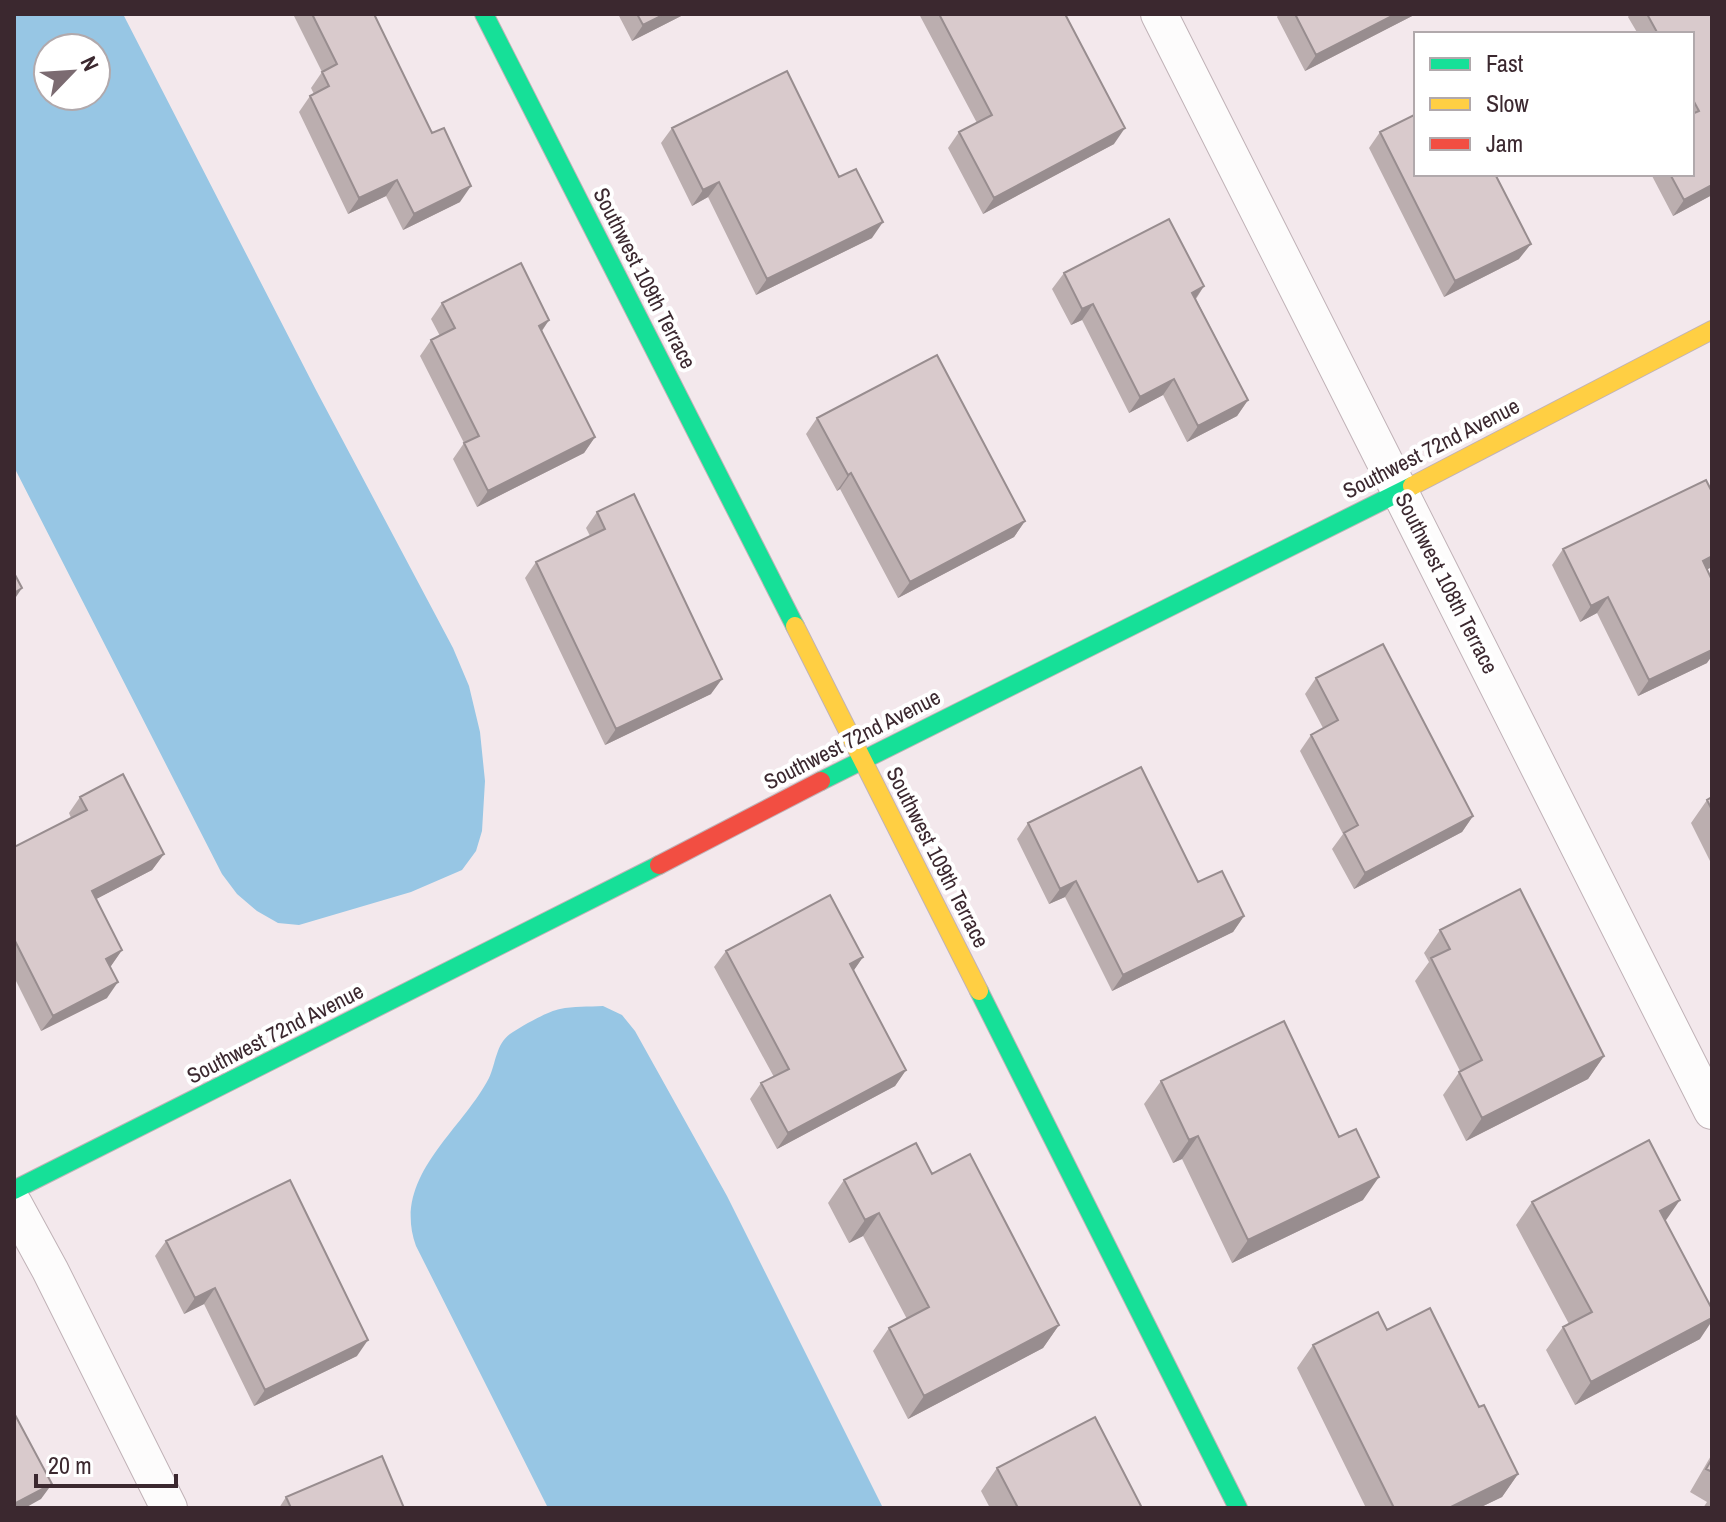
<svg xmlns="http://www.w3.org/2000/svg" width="1726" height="1522" font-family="'Archivo Narrow',sans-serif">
  <rect width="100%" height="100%" fill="#f3e8ec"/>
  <path fill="#97c6e4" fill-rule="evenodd" d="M14 14H123L316 390 453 648 469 686 480 732 485 781 482 831 476 851 462 870 411 892 299 925 278 923 257 911 237 894 222 874 14 467ZM48 48H96V96H48Z
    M603 1006 622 1015 635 1031 727 1196 883 1508H548L416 1246C391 1177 461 1132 489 1078 496 1063 496 1044 510 1034 520 1027 548 1011 560 1009 573 1006 589 1007 603 1006Z"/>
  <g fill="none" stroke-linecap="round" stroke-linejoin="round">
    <defs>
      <path id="street" d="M1159 14 1712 1111
        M14 1204 50 1270 169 1508"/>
      <path id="fast" d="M484 14 795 626
        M821 781 1412 486
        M979 991 1238 1508
        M14 1190 659 865"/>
      <path id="slow" d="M1412 486 1712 330
        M795 626 979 991"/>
      <path id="jam" d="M659 865 821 781"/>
    </defs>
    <use href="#street" stroke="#c0b2b7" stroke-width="38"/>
    <use href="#fast" stroke="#c0b2b7" stroke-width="20"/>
    <use href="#slow" stroke="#c0b2b7" stroke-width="20"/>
    <use href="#jam" stroke="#c0b2b7" stroke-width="20"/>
    <use href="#street" stroke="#fdfcfc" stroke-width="36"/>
    <use href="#fast" stroke="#16e098" stroke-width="18"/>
    <use href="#slow" stroke="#ffcf43" stroke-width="18"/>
    <use href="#jam" stroke="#f24e42" stroke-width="18"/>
  </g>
  <path fill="#bbaeaf" d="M293 14H374L460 202 403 230 386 196 348 214 299 112 310 96 314 94 311 88 322 72Z
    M618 14H685L632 41Z
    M919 14H1065L1114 144 983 214 948 148 959 132 977 123Z
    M1279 14H1416L1305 71 1277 17Z
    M1630 14H1712V195L1673 216 1651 174H1692V34H1638L1628 17Z
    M672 128 839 177 872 238 756 295 708 197 692 206 661 143Z
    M1380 132 1519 259 1444 297 1369 148Z
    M1064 273 1204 286 1196 299 1248 400 1237 416 1187 442 1163 395 1129 413 1082 320 1071 325 1052 289Z
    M442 303 549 320 542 331 595 437 584 453 477 507 453 459 464 443 420 356 431 340 440 336 431 319Z
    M817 418 1025 521 1014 537 898 598 840 489 837 491 806 434Z
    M1712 492V567L1707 569V663L1638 696 1597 613 1580 622 1552 565 1563 549Z
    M597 512 711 694 605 745 525 578 536 562 590 536 586 528Z
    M1316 678 1473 816 1462 832 1354 889 1332 849 1343 834 1300 751 1311 735 1323 728 1305 694Z
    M80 797 164 854 152 870 96 899 122 950 110 967 107 998 41 1031 14 977V847L71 818 69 813Z
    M1712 797V865L1691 823 1707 800Z
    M1028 823 1198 882 1244 916 1233 932 1112 991 1065 897 1049 904 1017 839Z
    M1440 930 1604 1056 1588 1079 1466 1141 1443 1095 1460 1071 1415 981 1429 962 1424 953Z
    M726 951 863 957 853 971 906 1070 895 1086 777 1149 750 1099 761 1083 774 1077 714 967Z
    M1161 1081 1363 1200 1232 1263 1182 1159 1173 1163 1144 1104Z
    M932 1174 1059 1325 1043 1348 908 1419 873 1351 889 1328 907 1319 863 1236 849 1243 828 1203 844 1180Z
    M1532 1202 1665 1221 1700 1339 1575 1405 1546 1350 1563 1327 1569 1324 1516 1225Z
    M166 1241 357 1356 254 1406 204 1304 184 1314 155 1256Z
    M1387 1330 1479 1407 1518 1474 1502 1497 1479 1508H1366L1297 1368 1313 1345Z
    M1712 1454V1508H1703L1707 1502 1690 1492Z
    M997 1468 1142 1508H990L981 1491Z
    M286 1497 404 1508H279Z"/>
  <path fill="#988d8f" d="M665 14H685L632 41 643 25Z
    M1396 14H1416L1305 71 1316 55Z
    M1125 128 1114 144 983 214 994 198Z
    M397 180 386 196 348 214 359 198Z
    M719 182 708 197 692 206 703 190Z
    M1712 185V195L1673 216 1684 200Z
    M471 186 460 202 403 230 414 214Z
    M883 222 872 238 756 295 767 279Z
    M1531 244 1519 259 1444 297 1455 281Z
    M1204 286 1193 302 1192 293Z
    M1093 304 1082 320 1071 325 1082 309Z
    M549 320 538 336 539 326Z
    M1174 379 1163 395 1129 413 1140 397Z
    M1248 400 1237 416 1187 442 1198 426Z
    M595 437 584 453 477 507 488 491Z
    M851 473 840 489 837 491 848 475Z
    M1025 521 1014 537 898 598 910 582Z
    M1712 556V567L1692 577 1703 561Z
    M22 588 14 600V593Z
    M1608 597 1597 613 1580 622 1591 606Z
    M1712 650V656L1707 663 1638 696 1649 680Z
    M722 679 711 694 605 745 616 729Z
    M1473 816 1462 832 1354 889 1365 873Z
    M164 854 152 870 81 907 92 891Z
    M1076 881 1065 897 1049 904 1060 889Z
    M1244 916 1233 932 1112 991 1123 975Z
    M122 950 111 966 95 974 106 959Z
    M863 957 852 973 850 964Z
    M118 982 107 998 41 1031 53 1016Z
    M1604 1056 1588 1079 1466 1141 1482 1118Z
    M906 1070 895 1086 777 1149 788 1133Z
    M1198 1136 1182 1159 1173 1163 1189 1140Z
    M1379 1177 1363 1200 1232 1263 1248 1240Z
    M1680 1200 1664 1223 1660 1211Z
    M879 1213 863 1236 849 1243 865 1220Z
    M215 1288 204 1304 184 1314 195 1298Z
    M1712 1318V1321L1700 1339 1575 1405 1591 1382Z
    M1059 1325 1043 1348 908 1419 924 1396Z
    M368 1340 357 1356 254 1406 265 1390Z
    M1518 1474 1502 1497 1479 1508H1449Z
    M52 1484 41 1499 25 1508H14V1504Z"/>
  <path fill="#d9cacc" stroke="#988d8f" stroke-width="2" d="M312 14H374L432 133 444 128 471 186 414 214 397 180 359 198 310 96 329 86 322 72 337 64Z
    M637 14H665L643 25Z
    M939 14H1065L1125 128 994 198 959 132 992 115Z
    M1295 14H1396L1316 55Z
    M1647 14H1712V185L1684 200 1670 174H1692V114L1699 111 1692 98V34H1658Z
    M787 71 839 177 856 169 883 222 767 279 719 182 703 190 672 128Z
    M1416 114V174H1495L1531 244 1455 281 1380 132Z
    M1169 219 1204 286 1192 293 1248 400 1198 426 1174 379 1140 397 1093 304 1082 309 1064 273Z
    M521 263 549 320 539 326 595 437 488 491 464 443 479 436 431 340 455 328 442 303Z
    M937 355 1025 521 910 582 851 473 848 475 817 418Z
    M1706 480 1712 492V556L1703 561 1712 580V650L1649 680 1608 597 1591 606 1563 549Z
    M634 494 722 679 616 729 536 562 605 529 597 512Z
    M14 573 22 588 14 593Z
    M1383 644 1473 816 1365 873 1344 833 1358 825 1311 735 1338 720 1316 678Z
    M1141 767 1198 882 1222 871 1244 916 1123 975 1076 881 1060 889 1028 823Z
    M123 774 164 854 92 891 122 950 106 959 118 982 53 1016 14 939V847L87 810 80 797Z
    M1712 797V810L1707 800Z
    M1520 889 1604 1056 1482 1118 1459 1072 1482 1060 1431 958 1450 949 1440 930Z
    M830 895 863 957 850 964 906 1070 788 1133 761 1083 789 1069 726 951Z
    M1284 1021 1339 1137 1356 1129 1379 1177 1248 1240 1198 1136 1189 1140 1161 1081Z
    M1649 1140 1680 1200 1660 1211 1712 1309V1318L1591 1382 1563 1327 1592 1312 1532 1202Z
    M916 1143 932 1174 970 1154 1059 1325 924 1396 889 1328 929 1307 879 1213 865 1220 844 1180Z
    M290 1180 368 1340 265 1390 215 1288 195 1298 166 1241Z
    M1430 1308 1479 1407 1484 1405 1518 1474 1449 1508H1394L1313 1345 1378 1312 1387 1330Z
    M14 1413 52 1484 14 1504Z
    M1095 1417 1142 1508H1018L997 1468Z
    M382 1456 404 1508H291L286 1497Z
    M1712 1459V1472L1706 1469Z"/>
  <g text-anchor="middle" stroke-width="8" stroke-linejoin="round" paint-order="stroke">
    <g font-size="22" fill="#3b282f" stroke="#fff">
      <text transform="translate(645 278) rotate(63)" y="8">Southwest 109th Terrace</text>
      <text transform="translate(1431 448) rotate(-27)" y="8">Southwest 72nd Avenue</text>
      <text transform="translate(1447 583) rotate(63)" y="8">Southwest 108th Terrace</text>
      <text transform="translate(852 739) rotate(-27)" y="8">Southwest 72nd Avenue</text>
      <text transform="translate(938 857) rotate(63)" y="8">Southwest 109th Terrace</text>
      <text transform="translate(275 1033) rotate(-27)" y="8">Southwest 72nd Avenue</text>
    </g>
  </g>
  <rect width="1726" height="1522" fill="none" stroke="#3b282f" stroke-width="32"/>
  <rect x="1414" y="32" width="280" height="144" fill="#ffffff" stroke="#b1a9ac" stroke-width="2"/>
  <rect x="1430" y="58" width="40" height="12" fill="#16e098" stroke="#b1a9ac" stroke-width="2"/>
  <text x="1486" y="72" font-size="24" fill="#3b282f">Fast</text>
  <rect x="1430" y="98" width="40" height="12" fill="#ffcf43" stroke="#b1a9ac" stroke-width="2"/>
  <text x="1486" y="112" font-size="24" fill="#3b282f">Slow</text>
  <rect x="1430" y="138" width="40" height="12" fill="#f24e42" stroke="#b1a9ac" stroke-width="2"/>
  <text x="1486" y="152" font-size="24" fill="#3b282f">Jam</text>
  <g transform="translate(72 72) rotate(65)"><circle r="38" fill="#ffffff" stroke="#b1a9ac" stroke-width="2"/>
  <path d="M0-6L14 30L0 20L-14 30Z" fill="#7b6b71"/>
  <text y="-12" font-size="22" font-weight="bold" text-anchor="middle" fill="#3b282f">N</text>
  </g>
  <path d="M36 1474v12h140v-12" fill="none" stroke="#3b282f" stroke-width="4"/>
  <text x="48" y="1474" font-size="24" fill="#3b282f" stroke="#ffffff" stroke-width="6" paint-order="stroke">20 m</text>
</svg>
